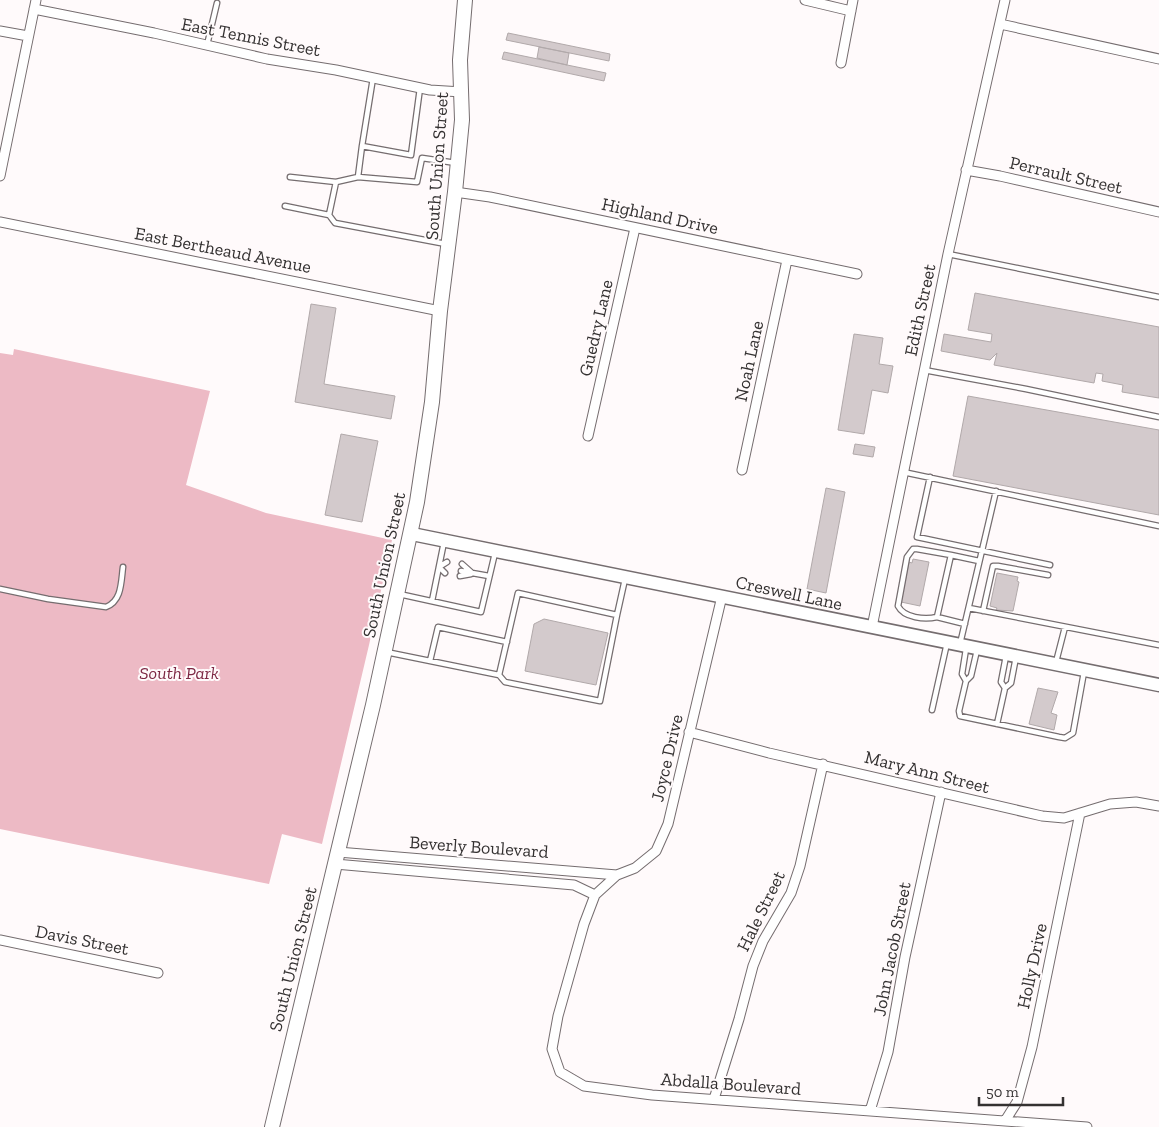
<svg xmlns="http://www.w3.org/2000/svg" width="1159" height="1127" font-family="'Zilla Slab',serif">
  <rect width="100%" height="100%" fill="#fffafb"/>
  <path fill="#edbac5" d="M14 349 210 391 186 485 266 513 392 540 369 645 322 844 282 834 269 884 0 829V353L13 355Z"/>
  <path fill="#d3cacc" stroke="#b1a9aa" d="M508 33 610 54 609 61 506 40Z
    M539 47 569 53 567 65 537 58Z
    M504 52 606 73 604 81 502 59Z
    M975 293 1159 327V398L1122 392 1123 385 1102 381 1103 374 1096 373 1094 383 994 365 997 353 990 360 941 351 944 334 991 342 992 334 968 330Z
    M311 304 336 308 324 384 395 396 391 419 295 402Z
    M854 334 883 338 879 364 893 366 888 393 872 390 864 434 838 430Z
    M968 396 1159 430V515L953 476Z
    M341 434 378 441 362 522 325 515Z
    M855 444 875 447 873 457 853 454Z
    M826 488 845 492 826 593 807 589Z
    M913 559 929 562 920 606 901 602 909 562 912 563Z
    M997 573 1018 577 1017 581 1019 582 1013 611 996 610 997 608 990 606Z
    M544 619 608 633 596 685 525 671 534 624Z
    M1038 688 1058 692 1051 713 1057 715 1054 730 1029 724Z"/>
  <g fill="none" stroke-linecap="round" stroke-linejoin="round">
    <defs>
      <path id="service" d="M207 45 217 3
        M373 78 362 146 358 177 417 182 422 158 456 163
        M362 146 411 155 420 88
        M290 177 336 182 358 177
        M285 206 329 215 336 182
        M329 215 335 223 446 244
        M948 254 1159 297
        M924 370 1026 389 1159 417
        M903 472 1159 526
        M930 477 917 537 1050 565
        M462 564 471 572
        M439 567 447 562
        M439 567 445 573
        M461 571 489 576
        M460 576 471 574
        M0 589 48 599 106 607C122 601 121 582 123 567
        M399 594 481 612 495 553
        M432 601 444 542
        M969 608 1159 645
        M983 611 993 566H998L1048 575
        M937 617C925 620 904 618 898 606L907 557 913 549H917L951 555
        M965 624 937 617 951 555 979 561
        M960 644 996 491
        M977 650 971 676 966 681 959 711 960 716 1059 737 1065 738 1073 733 1084 672
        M386 652 499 675 518 593 617 615 625 579
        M430 661 438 627 507 642
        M1056 662 1065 627
        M499 675 505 682 600 701 617 615
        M966 681 962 674 966 649
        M1005 688 1001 682 1006 656
        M932 710 947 643
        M997 724 1005 688 1011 683 1016 657"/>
      <path id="minor" d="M805 0 851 11
        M34 9 154 33 267 59 336 70 430 90 462 92
        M1000 24 1159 59
        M0 31 28 36
        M841 63 853 0
        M966 170 1000 176 1159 212
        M0 176 36 0
        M455 192 490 197 857 274
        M0 222 440 311
        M588 436 635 228
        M742 470 787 260
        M722 596 668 824 656 851 635 868 617 875 595 895 584 924 558 1016 552 1049 560 1072 584 1086 652 1095 1087 1127
        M872 627 948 254 1005 0
        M689 732 769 753 1042 816 1064 818 1110 804 1136 802 1159 806
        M338 852 617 875
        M335 864 574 885 595 895
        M0 940 158 973
        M714 1099 739 1019 753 966 763 941 791 893 800 866 823 764
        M870 1111 888 1052 905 957 941 792
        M1005 1121 1017 1102 1032 1047 1080 813"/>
      <path id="secondary" d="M412 534 1159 685"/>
      <path id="primary" d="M272 1127 373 705 417 502 432 402 440 311 455 192 462 120 460 60 465 0"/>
    </defs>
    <use href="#service" stroke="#756d6f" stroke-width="7"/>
    <use href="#minor" stroke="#756d6f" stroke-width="11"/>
    <use href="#secondary" stroke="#756d6f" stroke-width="15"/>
    <use href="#primary" stroke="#756d6f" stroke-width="16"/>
    <use href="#service" stroke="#fff" stroke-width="4.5"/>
    <use href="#minor" stroke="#fff" stroke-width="9"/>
    <use href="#secondary" stroke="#fff" stroke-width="12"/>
    <use href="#primary" stroke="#fff" stroke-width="14"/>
  </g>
  <g text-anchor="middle" stroke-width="4" stroke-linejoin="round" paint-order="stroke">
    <g font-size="18" fill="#343131" stroke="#fffafb">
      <text transform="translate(251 37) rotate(11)" y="6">East Tennis Street</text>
      <text transform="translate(437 166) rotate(-86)" y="6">South Union Street</text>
      <text transform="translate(1066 175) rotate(13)" y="6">Perrault Street</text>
      <text transform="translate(660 216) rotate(12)" y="6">Highland Drive</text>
      <text transform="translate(223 250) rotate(11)" y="6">East Bertheaud Avenue</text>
      <text transform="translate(920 310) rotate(-78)" y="6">Edith Street</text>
      <text transform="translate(596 328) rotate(-77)" y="6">Guedry Lane</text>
      <text transform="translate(749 361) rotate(-78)" y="6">Noah Lane</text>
      <text transform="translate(384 565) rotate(-78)" y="6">South Union Street</text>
      <text transform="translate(789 593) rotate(12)" y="6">Creswell Lane</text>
      <text transform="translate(667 758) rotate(-77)" y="6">Joyce Drive</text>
      <text transform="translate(927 772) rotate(14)" y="6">Mary Ann Street</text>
      <text transform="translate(479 847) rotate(4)" y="6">Beverly Boulevard</text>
      <text transform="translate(761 911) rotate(-64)" y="6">Hale Street</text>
      <text transform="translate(82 940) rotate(11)" y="6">Davis Street</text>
      <text transform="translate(892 949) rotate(-79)" y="6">John Jacob Street</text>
      <text transform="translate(293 959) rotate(-76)" y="6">South Union Street</text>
      <text transform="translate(1032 966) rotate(-78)" y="6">Holly Drive</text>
      <text transform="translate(731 1084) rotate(4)" y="6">Abdalla Boulevard</text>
    </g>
    <g font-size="18" font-style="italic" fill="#7d2844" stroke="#fffafb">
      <text x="179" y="679">South Park</text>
    </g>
  </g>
  <path d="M979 1097v8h84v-8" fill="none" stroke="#343131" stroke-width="2.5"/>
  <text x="986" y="1097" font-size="15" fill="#343131" stroke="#fffafb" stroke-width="4" paint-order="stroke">50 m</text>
</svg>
